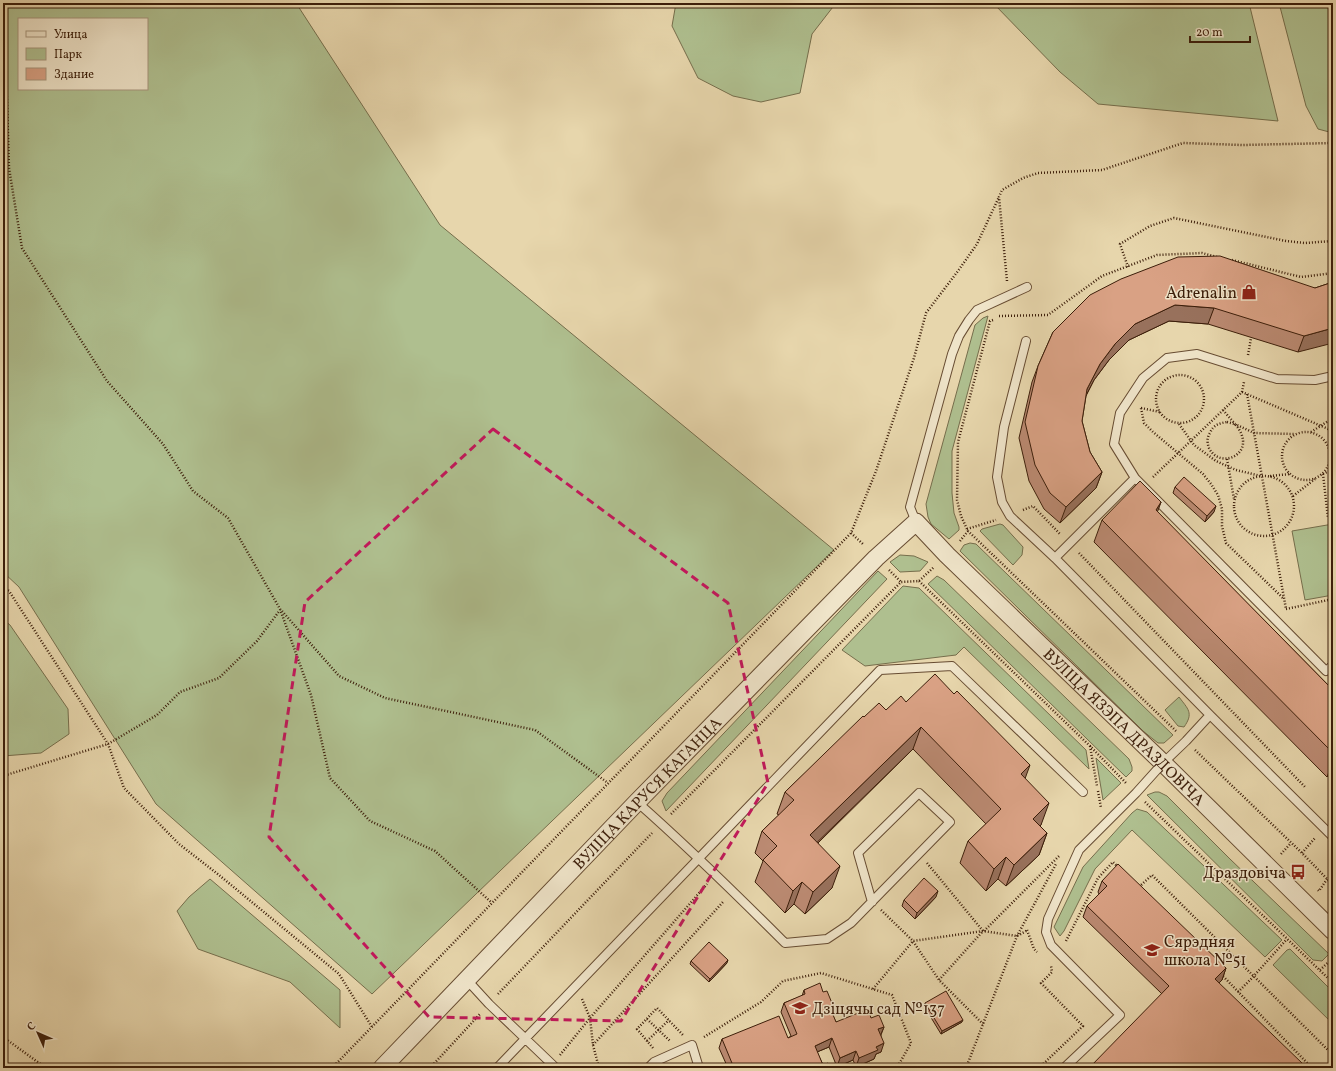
<svg xmlns="http://www.w3.org/2000/svg" width="1336" height="1071" font-family="Vollkorn,serif">
  <rect width="100%" height="100%" fill="#e7d6ac"/>
  <filter id="stains"><feTurbulence type="fractalNoise" baseFrequency=".005" numOctaves="4"/><feColorMatrix values="0 0 0 0 .2 0 0 0 0 .09 0 0 0 0 .02 0 0 0 .5 -.17"/></filter>
  <radialGradient id="worn" r=".72"><stop offset=".6" stop-color="#630" stop-opacity="0"/><stop offset="1" stop-color="#630" stop-opacity=".3"/></radialGradient>
  <path fill="#afbf8f" stroke="#766e4c" fill-rule="evenodd" d="M3 3H296L440 225 834 550 372 994 156 804 19 587 3 572ZM19 19H147V89H19Z
    M676 3H836L812 34 800 93 761 102 733 96 698 78 672 26Z
    M993 3H1249L1278 121 1098 104 1060 72Z
    M1279 3H1333V133L1318 129 1306 106Z
    M988 316 952 451V493L954 513 959 527V530L949 539 931 524 928 517 926 504 975 325 983 318Z
    M1000 524 1003 525 1023 547 1022 555 1013 565 980 531 982 529Z
    M1333 524V595L1305 600 1292 531Z
    M970 543 976 544 1173 735 1164 743H1158L1143 731 960 551 964 545Z
    M900 555 914 556 928 562 920 571 900 572 890 562Z
    M878 571 887 579 666 811 662 801 667 793Z
    M937 576 944 580 1129 759 1132 767V771L1126 777 928 584Z
    M903 586 919 588 1086 750 1089 769 964 647 956 655 865 666 842 650Z
    M3 619 10 625 68 709 69 734 41 753 3 756Z
    M1179 697C1188 709 1194 713 1184 727L1178 726 1165 710Z
    M1096 758 1121 783 1103 800Z
    M1155 792H1159L1167 796 1230 859 1329 954 1322 961 1313 960 1147 795Z
    M1137 809 1147 812 1282 940 1265 957 1132 830 1095 869 1064 931 1060 936 1054 927 1083 867 1132 813Z
    M210 879 340 990V1028L290 982 198 949 177 911 189 897Z
    M1290 949 1333 992V1024L1273 965 1287 950Z"/>
  <g fill="none" stroke-linecap="round" stroke-linejoin="round">
    <defs>
      <path id="lane" d="M1026 341 1004 427 997 477 1002 502 1010 516 1055 558 1210 715
        M1135 478 1114 444 1120 413 1143 378 1167 358 1197 354 1277 379 1315 380 1333 376
        M916 522 910 507 952 354 959 336 969 320 977 310 1027 287
        M1055 558 1135 478 1326 671 1333 665
        M637 802C688 847 737 895 785 943L827 939 851 923 950 822 919 793 858 853 872 902
        M467 980 489 1004 556 1068
        M497 1068 880 670 952 666 1083 792
        M648 1068 654 1062 692 1045 699 1068
        M1064 1068 1120 1015 1051 945 1046 932 1048 919 1079 850 1136 793 1163 763 1186 741 1210 715 1333 837"/>
      <g id="street">
        <path id="s1" d="M382 1068 637 802 876 558 916 522 947 555 1163 763 1333 931"/>
      </g>
    </defs>
    <use href="#lane" stroke="#674c32" stroke-width="10"/>
    <use href="#street" stroke="#674c32" stroke-width="19"/>
    <path stroke="#3c1e0a" stroke-width="2.5" stroke-dasharray="1 2" stroke-linecap="butt" d="M4 3 9 168 22 248 107 381 163 444 193 491 228 518 280 609 311 695 330 778 370 821 435 851 492 903
      M1232 260 1301 277 1333 273
      M1128 267 1120 244 1150 226 1174 218 1286 241 1305 243 1333 241
      M1007 281 999 197 1002 190 1023 178 1038 173 1102 170 1183 143 1242 145 1333 143
      M999 316 1048 315 1102 276 1157 255 1202 253 1217 257
      M993 320 990 321 958 442 957 500 961 516 968 531 1176 731
      M1248 355 1251 338
      M1156 399a24 24 0 1 1 48 0a24 24 0 1 1-48 0Z
      M1242 392 1333 431
      M1247 394 1286 609
      M1141 408 1144 423 1153 432 1203 474 1211 484 1218 495 1222 509V526L1226 543 1284 599
      M1141 408 1160 412
      M1223 410 1235 424 1254 433 1294 434
      M1227 422 1235 424C1260 453 1220 471 1209 448 1207 443 1207 437 1210 433 1213 425 1220 423 1227 422Z
      M1179 424 1194 445 1216 461 1236 470 1261 476
      M1282 456a24 24 0 1 1 48 0a24 24 0 1 1-48 0Z
      M1311 432 1333 418
      M1227 459 1234 499
      M1323 474 1328 518 1333 522
      M1323 474 1333 469
      M1234 506a30 30 0 1 1 60 0a30 30 0 1 1-60 0Z
      M1270 476 1290 474
      M1153 477 1242 392 1244 382
      M1293 496 1315 479
      M1023 510 1033 506 1060 534
      M967 529 996 520
      M851 533 864 545
      M960 541 968 531
      M1079 553 1306 788
      M889 570 901 582
      M919 581 1090 746 1126 783
      M3 587 9 591 108 744 124 788 179 844 219 875 339 974 372 1027
      M1286 609 1333 599
      M282 611 339 676 385 698 535 730 608 783
      M1090 746 1097 786
      M1195 750 1302 853 1333 885
      M3 778 6 775 108 744 157 715 180 692 219 678 257 641 280 610
      M1098 791 1101 808
      M1145 802 1333 983
      M671 814 901 582 919 581 934 567
      M1302 853 1315 838
      M1281 854 1291 843
      M927 863 983 931 1017 936 1028 930
      M1139 887 1152 875 1333 1055
      M1318 890 1319 891 1327 879
      M881 910 913 941 939 980 983 1024
      M1027 930 1034 949 1037 952
      M984 931 1060 855
      M1066 941 1098 878 1113 862 1119 868
      M1320 970 1333 958
      M1221 974 1312 1068
      M873 989 913 941 983 931 939 980
      M1238 992 1253 977 1287 939
      M498 994 652 833
      M582 999 590 1018 593 1045 599 1068
      M647 1019 670 1041
      M3 1037 46 1068
      M704 1037 761 1002 783 981 821 973 892 995 911 1043 898 1066 895 1068
      M647 1041 669 1020
      M593 1045 723 902
      M653 1048 637 1029 657 1008 683 1035
      M560 1055 590 1018 707 884
      M332 1068 851 533 876 471 914 358 926 313 958 271 977 244 999 197
      M430 1068 480 1014
      M966 1068 1017 936 1056 864
      M1039 1068 1083 1026 1041 983 1052 972 1051 966"/>
    <use href="#lane" stroke="#efe4c9" stroke-width="8"/>
    <use href="#street" stroke="#efe4c9" stroke-width="17"/>
  </g>
  <path fill="#bb8a72" stroke="#3c1e0a" d="M1333 282 1298 352 1208 324 1169 321 1129 340 1109 360 1094 380 1086 396 1082 421 1090 452 1102 472 1096 488 1060 523 1044 509 1029 481 1019 438 1032 382 1038 366 1053 332 1315 288Z
    M1175 487 1214 512 1205 522 1173 493Z
    M1161 502 1157 512 1333 690V771L1327 777 1094 542 1102 520Z
    M906 702 1025 779 1041 825 1040 826 1047 833 1039 855 1006 886 998 879 986 891 960 863 968 841 986 824 913 749 818 843 832 888 805 914 794 904 785 913 755 882 763 861 755 853 762 831 779 815 777 814 785 792 864 717 886 710Z
    M1102 881 1226 968 1222 980 1218 983 1162 994 1083 917 1087 906 1099 894 1098 892Z
    M936 897 915 919 902 906 904 900Z
    M691 961 727 963 709 982 690 964Z
    M804 990 823 992 834 1008 832 1014 836 1022 871 1018 884 1027 881 1035V1052L876 1054 874 1059 856 1067 853 1060 837 1067 829 1047 817 1052 823 1065 830 1068H728L719 1048 722 1039 788 1038 791 1036 781 1012 784 1003 802 996Z
    M925 1003 962 1022 941 1034 924 1006Z"/>
  <path fill="#98715c" stroke="#3c1e0a" d="M1175 305 1214 308 1208 324 1169 321 1129 340 1109 360 1094 380 1081 405 1087 389 1100 364 1115 344 1135 324Z
    M1333 328V343L1298 352 1304 336Z
    M1102 472 1096 488 1060 523 1066 507Z
    M1161 502 1153 524 1156 510Z
    M1216 506 1214 512 1205 522 1207 516Z
    M921 727 913 749 802 857 810 835Z
    M1333 761V771L1327 777Z
    M1030 765 1022 787 1021 774Z
    M1049 803 1041 825 1025 841 1033 819Z
    M1047 833 1039 855 1006 886 1014 865Z
    M1006 857 998 879 986 891 994 869Z
    M840 866 832 888 805 914 813 892Z
    M802 882 794 904 785 913 793 891Z
    M938 891 936 897 915 919 917 913Z
    M728 960 727 963 709 982 710 979Z
    M1226 968 1222 980 1211 991 1215 979Z
    M834 1008 831 1017V1010Z
    M963 1020 962 1022 941 1034 942 1031Z
    M884 1027 880 1036 878 1029Z
    M832 1038 829 1047 812 1054 815 1046Z
    M884 1043 881 1052 876 1054 874 1059 856 1067 859 1058 876 1047Z
    M856 1051 853 1060 837 1067 840 1058Z"/>
  <path fill="#d9a184" stroke="#3c1e0a" d="M1220 256 1315 288 1333 282V328L1304 336 1214 308 1175 305 1135 324 1115 344 1100 364 1087 389 1082 421 1090 452 1102 472 1066 507 1050 493 1035 465 1025 422 1038 366 1053 332 1090 295 1121 279 1178 257Z
    M1184 477 1216 506 1207 516 1175 487Z
    M1140 481 1161 502 1156 510 1333 690V753L1102 520Z
    M935 674 954 694 957 691 1030 765 1021 774 1049 803 1033 819 1047 833 1014 865 1006 857 994 869 968 841 1001 809 921 727 810 835 840 866 813 892 802 882 793 891 763 860 777 846 762 831 794 800 785 792 863 716 864 717 879 703 886 710 901 696 906 702Z
    M1118 864 1226 968 1215 979 1303 1064 1299 1068H1089L1169 986 1087 906 1107 886 1102 881Z
    M924 878 938 891 917 913 904 900Z
    M709 942 728 960 710 979 691 961Z
    M820 983 823 992 827 991 834 1008 831 1010 836 1022 868 1009 871 1018 879 1015 884 1027 878 1029 884 1043 876 1047 878 1050 859 1058 856 1051 840 1058 832 1038 815 1046 823 1065 828 1063 830 1068H734L722 1039 779 1016 788 1038 797 1034 784 1003 805 994 804 990Z
    M946 991 963 1020 942 1031 925 1003Z"/>
  <path fill="none" stroke="#c2185b" stroke-width="3" stroke-dasharray="8 5" stroke-linejoin="round" d="M493 429 728 603 768 783 621 1021 429 1017 269 837 305 602Z"/>
  <defs>
    <symbol id="shop-bare" viewBox="-9 -9 18 18"><path d="M-5-2.5h2.3a2.7 3.5 0 0 1 5.4 0H5L5.5 6h-11ZM-1.5-2.5h3a1.5 2.3 0 0 0-3 0Z" fill="#8f2418" stroke="#efe4c9" stroke-width="2.5" paint-order="stroke"/></symbol>
    <symbol id="bus-bare" viewBox="-9 -9 18 18"><path d="M-5-6H5V4H4V6H2V4H-2V6H-4V4H-5ZM-3.5-4V0h7V-4ZM-3.5 1.2v1.5H-2V1.2ZM2 1.2v1.5H3.5V1.2Z" fill="#8f2418" stroke="#efe4c9" stroke-width="2.5" paint-order="stroke"/></symbol>
    <symbol id="school-bare" viewBox="-9 -9 18 18"><path d="M0-5L7-2L0 1L-7-2ZM-4 1L0 2.5L4 1V4Q0 6-4 4Z" fill="#8f2418" stroke="#efe4c9" stroke-width="2.5" paint-order="stroke"/></symbol>
  </defs>
  <g fill-rule="evenodd">
    <use href="#shop-bare" x="1238" y="281" width="22" height="22"/>
    <use href="#bus-bare" x="1287" y="861" width="22" height="22"/>
    <use href="#school-bare" x="1141" y="939" width="22" height="22"/>
    <use href="#school-bare" x="789" y="997" width="22" height="22"/>
  </g>
  <g text-anchor="middle" stroke-width="3" stroke-linejoin="round" paint-order="stroke">
    <g font-size="16" fill="#3c1e0a" stroke="#efe4c9" text-anchor="end">
      <text x="1237" y="298">Adrenalin</text>
      <text x="1286" y="878">Драздовіча</text>
      <text x="1164" y="947" text-anchor="start">Сярэдняя<tspan x="1164" dy="18">школа №51</tspan></text>
      <text x="812" y="1014" text-anchor="start">Дзіцячы сад №137</text>
    </g>
    <g font-size="16" fill="#3c1e0a" stroke="#efe4c9">
      <text dy="6" stroke="none"><textPath href="#s1" startOffset="1056">ВУЛІЦА ЯЗЭПА ДРАЗДОВІЧА</textPath></text>
      <text dy="6" stroke="none"><textPath href="#s1" startOffset="382">ВУЛІЦА КАРУСЯ КАГАНЦА</textPath></text>
    </g>
  </g>
  <rect width="1336" height="1071" fill="none" stroke="#e7d6ac" stroke-width="16"/>
  <rect x="4" y="4" width="1328" height="1063" fill="none" stroke="#3c1e0a" stroke-width="2"/>
  <rect x="8" y="8" width="1320" height="1055" fill="none" stroke="#3c1e0a"/>
  <rect x="18" y="18" width="130" height="72" fill="#efe4c9" stroke="#a7957d"/>
  <rect x="26" y="31" width="20" height="6" fill="#efe4c9" stroke="#a7957d"/>
  <text x="54" y="38" font-size="12" fill="#3c1e0a">Улица</text>
  <rect x="26" y="48" width="20" height="12" fill="#afbf8f" stroke="#a7957d"/>
  <text x="54" y="58" font-size="12" fill="#3c1e0a">Парк</text>
  <rect x="26" y="68" width="20" height="12" fill="#d9a184" stroke="#a7957d"/>
  <text x="54" y="78" font-size="12" fill="#3c1e0a">Здание</text>
  <g transform="translate(38 1033) rotate(315)" stroke="#efe4c9" stroke-width="3" paint-order="stroke">
  <path d="M0-3L7 15L0 10L-7 15Z" fill="#3c1e0a"/>
  <text y="-6" font-size="11" font-weight="bold" text-anchor="middle" fill="#3c1e0a">С</text>
  </g>
  <path d="M1190 36v6h60v-6" fill="none" stroke="#3c1e0a" stroke-width="2"/>
  <text x="1196" y="36" font-size="12" fill="#3c1e0a" stroke="#efe4c9" stroke-width="3" paint-order="stroke">20 m</text>
  <rect width="100%" height="100%" filter="url(#stains)"/>
  <rect width="100%" height="100%" fill="url(#worn)"/>
</svg>
